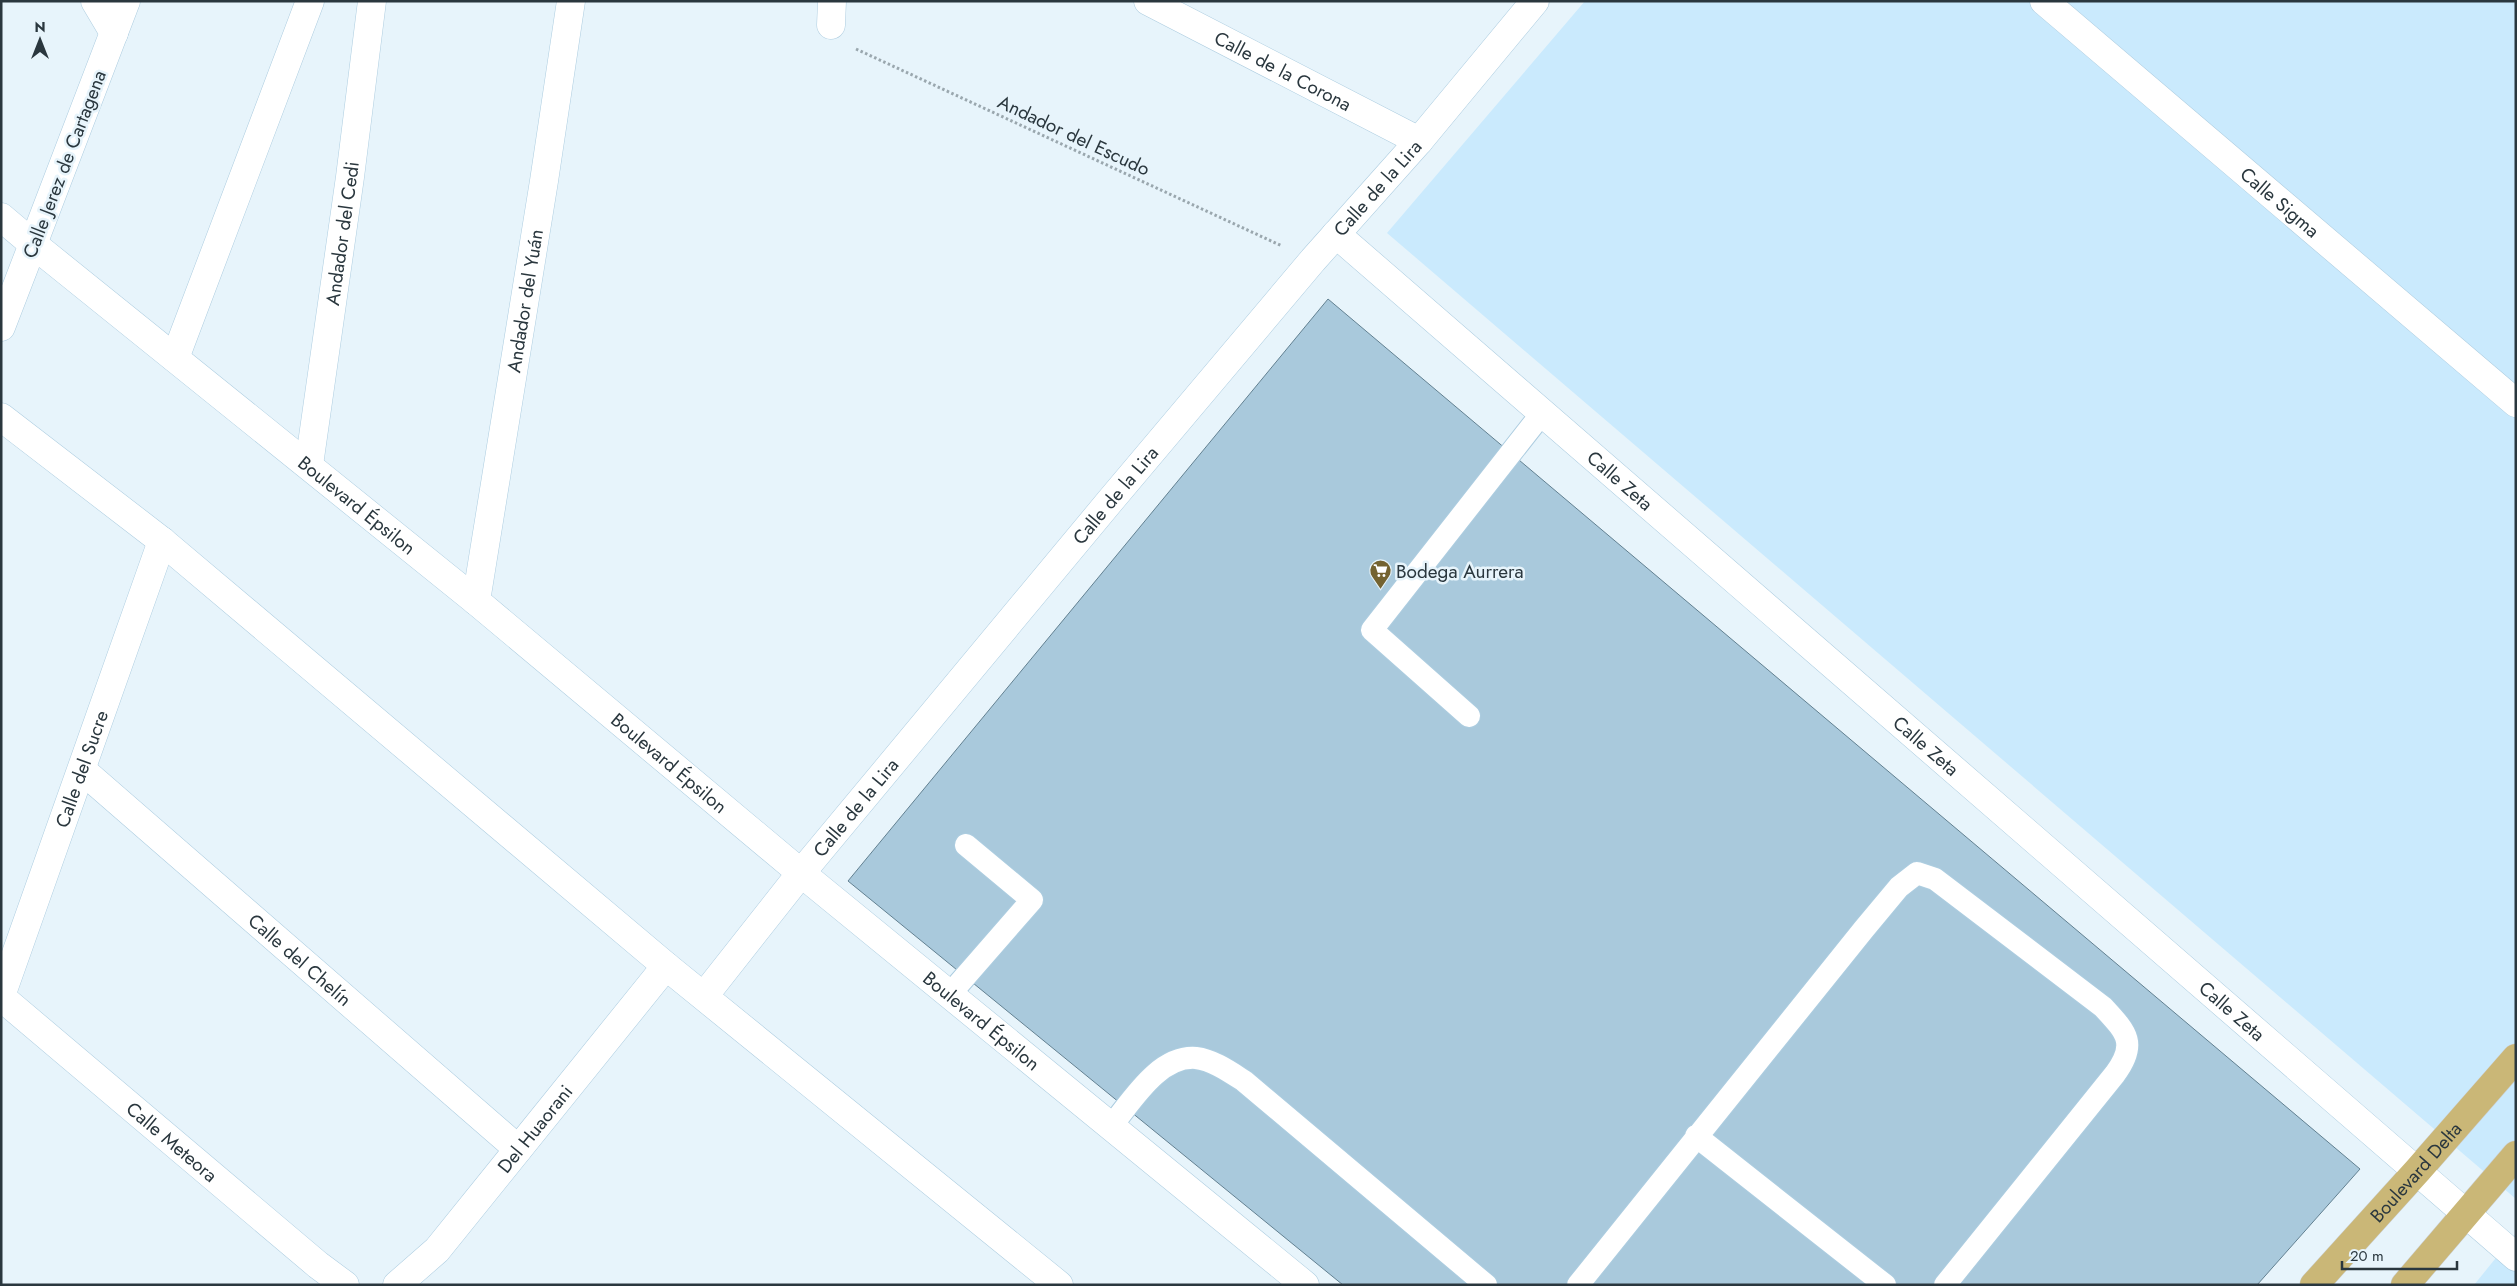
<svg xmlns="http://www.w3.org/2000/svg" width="2517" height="1286" font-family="Jost,sans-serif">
  <rect width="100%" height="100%" fill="#e7f4fb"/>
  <path fill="#caeafd" d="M1585 1H2516V1199L1387 233Z
    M2516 1233V1285H2474Z"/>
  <path fill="#a9c9dc" stroke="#628091" d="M1328 299 2360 1169 2257 1285H1343L848 881Z"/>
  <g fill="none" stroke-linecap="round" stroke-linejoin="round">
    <defs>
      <path id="service" d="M1469 716 1372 630 1543 412
        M950 994 1032 900 966 845
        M1112 1125C1132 1101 1159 1055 1196 1058 1213 1060 1230 1072 1244 1081L1486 1285
        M1696 1136 1885 1285
        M1578 1285 1864 929 1899 887 1917 873 1935 879 2103 1007C2126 1032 2138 1043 2115 1074L1945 1285"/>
      <g id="minor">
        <path d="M95 1 114 33"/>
        <path id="s1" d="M1148 1 1419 141"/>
        <path id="s2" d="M2044 1 2516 403"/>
        <path d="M831 25 832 1"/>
        <path d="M1 217 33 244 126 1"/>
        <path id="s3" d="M1336 234 2516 1257"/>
        <path d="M175 358 310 1"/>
        <path id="s4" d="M309 465 350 177 372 1"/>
        <path id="s5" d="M476 601 544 181 571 1"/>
        <path id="s6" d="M82 770 518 1149"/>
        <path id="s7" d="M1 996 162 541"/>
        <path id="s8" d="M704 996 801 873 1110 501 1313 260 1419 141 1535 1"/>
        <path id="s9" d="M1 997 318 1265 345 1285"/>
        <path id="s10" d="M397 1285 437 1250 666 966"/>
      </g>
      <g id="tertiary">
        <path id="s11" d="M1 327 33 244 476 601 801 873 1305 1285"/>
        <path d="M1 417 162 541 666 966 1059 1285"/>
      </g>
      <g id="primary">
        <path id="s12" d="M2314 1285 2418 1170 2516 1058"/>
        <path d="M2405 1285 2516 1155"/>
      </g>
    </defs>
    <use href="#service" stroke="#adcde0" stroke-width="24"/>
    <use href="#minor" stroke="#adcde0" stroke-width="29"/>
    <use href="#tertiary" stroke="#adcde0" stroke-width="29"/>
    <use href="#primary" stroke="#cccfd1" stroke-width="29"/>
    <path stroke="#9aa7ae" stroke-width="3" stroke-dasharray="2.5 2.5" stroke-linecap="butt" d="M856 49 1282 246"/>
    <use href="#service" stroke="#fff" stroke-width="22"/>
    <use href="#minor" stroke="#fff" stroke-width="28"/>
    <use href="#tertiary" stroke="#fff" stroke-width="28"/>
    <use href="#primary" stroke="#cab777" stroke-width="28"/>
  </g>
  <defs>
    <symbol id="supermarket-pin" viewBox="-11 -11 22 30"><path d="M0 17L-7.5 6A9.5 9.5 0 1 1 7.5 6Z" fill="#746331" stroke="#e7f4fb"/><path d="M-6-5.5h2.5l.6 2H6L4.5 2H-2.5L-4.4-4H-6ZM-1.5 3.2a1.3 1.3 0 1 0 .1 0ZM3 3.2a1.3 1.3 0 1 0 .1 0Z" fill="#fff"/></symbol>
  </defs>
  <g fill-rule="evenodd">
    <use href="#supermarket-pin" x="1368" y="558" width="25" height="34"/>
  </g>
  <g text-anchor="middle" stroke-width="5" stroke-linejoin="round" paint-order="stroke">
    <g font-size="19" fill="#2a373e" stroke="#e7f4fb">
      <text dy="7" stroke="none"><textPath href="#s1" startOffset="152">Calle de la Corona</textPath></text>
      <text transform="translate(1074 135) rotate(25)" y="7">Andador del Escudo</text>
      <text transform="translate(64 164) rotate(-69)" y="7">Calle Jerez de Cartagena</text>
      <text dy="7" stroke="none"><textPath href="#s8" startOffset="1052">Calle de la Lira</textPath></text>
      <text dy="7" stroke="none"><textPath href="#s2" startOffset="310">Calle Sigma</textPath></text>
      <text dy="7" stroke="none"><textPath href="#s4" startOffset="234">Andador del Cedi</textPath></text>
      <text dy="7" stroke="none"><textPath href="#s5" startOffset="304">Andador del Yuán</textPath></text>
      <text dy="7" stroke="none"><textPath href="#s3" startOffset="376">Calle Zeta</textPath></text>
      <text dy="7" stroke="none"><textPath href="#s8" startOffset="648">Calle de la Lira</textPath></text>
      <text dy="7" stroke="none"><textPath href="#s11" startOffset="505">Boulevard Épsilon</textPath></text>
      <text dy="7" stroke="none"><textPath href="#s3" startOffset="781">Calle Zeta</textPath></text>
      <text dy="7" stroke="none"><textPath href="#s11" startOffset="910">Boulevard Épsilon</textPath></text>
      <text dy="7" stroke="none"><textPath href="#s7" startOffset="241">Calle del Sucre</textPath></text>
      <text dy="7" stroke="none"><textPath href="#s8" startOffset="242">Calle de la Lira</textPath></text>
      <text dy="7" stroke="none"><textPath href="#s6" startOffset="289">Calle del Chelín</textPath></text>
      <text dy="7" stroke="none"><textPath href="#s3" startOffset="1186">Calle Zeta</textPath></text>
      <text dy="7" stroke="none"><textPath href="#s11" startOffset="1315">Boulevard Épsilon</textPath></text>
      <text dy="7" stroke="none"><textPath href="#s10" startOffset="209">Del Huaorani</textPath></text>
      <text dy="7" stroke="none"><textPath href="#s9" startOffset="224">Calle Meteora</textPath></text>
      <text dy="7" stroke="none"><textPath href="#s12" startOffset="152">Boulevard Delta</textPath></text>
    </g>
    <g font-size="19" fill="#2a373e" stroke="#e7f4fb" text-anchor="start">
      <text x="1396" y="578">Bodega Aurrera</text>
    </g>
  </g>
  <rect width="2517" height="1286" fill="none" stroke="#2a373e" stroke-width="5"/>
  <g transform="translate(40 40)" stroke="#e7f4fb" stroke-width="4" paint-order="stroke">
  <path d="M0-4L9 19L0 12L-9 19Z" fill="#2a373e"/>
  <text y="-8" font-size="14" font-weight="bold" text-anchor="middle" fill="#2a373e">N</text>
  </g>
  <path d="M2342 1261v8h115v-8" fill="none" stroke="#2a373e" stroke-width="2.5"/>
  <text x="2350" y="1261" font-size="15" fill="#2a373e" stroke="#e7f4fb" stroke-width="4" paint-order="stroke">20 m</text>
</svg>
